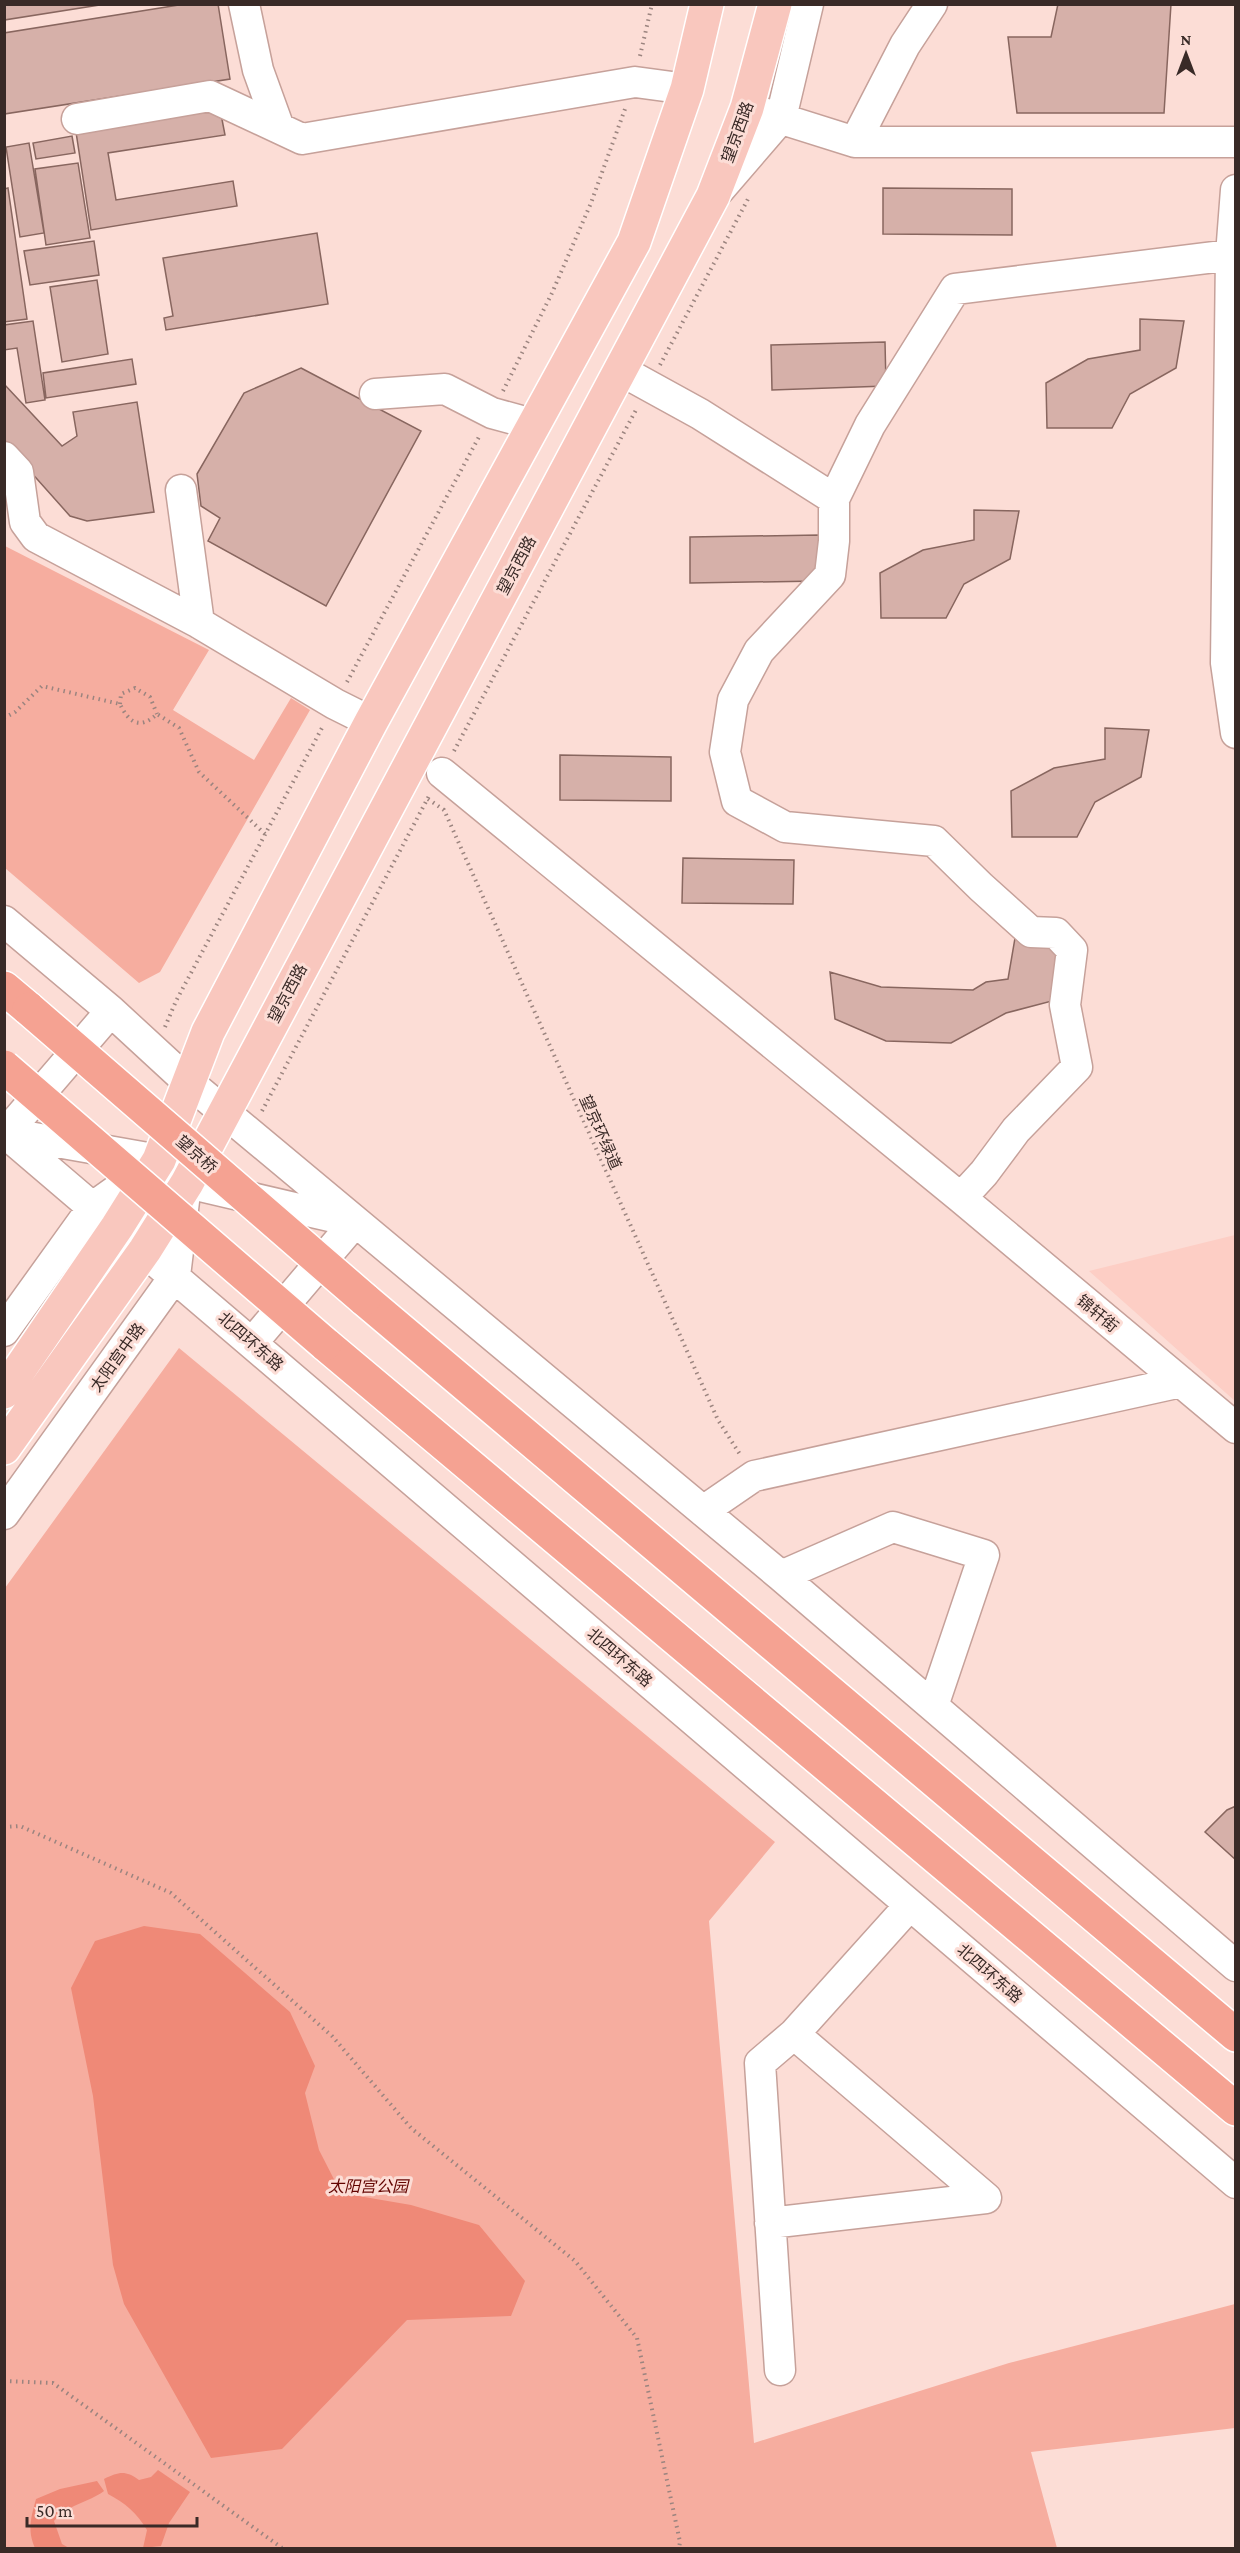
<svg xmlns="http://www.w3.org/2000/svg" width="1240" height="2553" font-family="'Crimson Pro','Noto Sans SC',serif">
  <rect width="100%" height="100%" fill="#fcddd6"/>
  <path fill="#fdcec5" d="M1235 1235H1236L1235 1401 1089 1271Z"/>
  <path fill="#f6ad9f" d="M5 546 209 650 173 710 254 760 291 698 310 710 160 972 139 983 5 868Z
    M179 1348 775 1842 709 1921 754 2443 1009 2363 1235 2304V2428L1031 2452 1057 2548H5V1588Z"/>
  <path fill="#ef8977" d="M144 1926 200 1934 290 2012 315 2066 305 2093 319 2150 341 2193 411 2205 479 2225 525 2281 511 2316 407 2320 282 2449 211 2458 124 2304 113 2265 93 2096 71 1988 95 1941Z
    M158 2470 190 2492 169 2523 161 2546 143 2548 147 2530C137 2513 125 2503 108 2494L104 2479C119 2472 125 2470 139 2480L151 2477Z
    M97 2481 104 2491C88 2503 66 2505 54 2521L62 2544 69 2548H35C27 2531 31 2517 36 2499L60 2489Z"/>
  <path fill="#d6b0a9" stroke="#88665f" stroke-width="1.5" d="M4 4H106L4 20Z
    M185 4H218L230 79 4 114V33Z
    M1058 4H1171L1164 113H1017L1008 37H1051Z
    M220 109 225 135 108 153 116 200 233 181 237 206 91 230 76 132Z
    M72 136 75 153 36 159 33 143Z
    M29 143 44 233 20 237 6 147Z
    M78 163 90 238 46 245 35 169Z
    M8 188 27 319 4 322V189Z
    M883 188 1012 189V235L883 234Z
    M317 233 328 304 166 330 164 318 173 316 163 258Z
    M94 241 99 275 30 285 24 251Z
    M97 280 108 354 62 362 50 287Z
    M1140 319 1184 321 1176 368 1130 394 1112 428H1047L1046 383 1088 359 1140 350Z
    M33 321 45 400 26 403 17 348 4 350V325Z
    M885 342 886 386 772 390 771 345Z
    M132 359 136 384 46 398 43 373Z
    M301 368 421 431 326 606 208 541 220 518 201 506 197 474 244 393Z
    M4 384 62 446 77 436 73 412 137 402 154 512 87 521 70 516 4 442Z
    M974 510 1019 511 1010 559 964 584 946 618H881L880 573 923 550 974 540Z
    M819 535V581L690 583V537Z
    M1105 728 1149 730 1141 777 1095 802 1077 837H1012L1011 791 1054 768 1105 759Z
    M560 755 671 757V801L560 800Z
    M683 858 794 860 793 904 682 903Z
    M1015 938 1057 943 1052 1001 1006 1013 951 1043 886 1041 835 1019 830 972 881 987 973 990 986 982 1008 979Z
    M1236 1806V1860L1205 1832 1227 1810Z"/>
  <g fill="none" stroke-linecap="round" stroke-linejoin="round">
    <defs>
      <path id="minor" d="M244 4 258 70 279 128
        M747 108 855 142H1236
        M77 119 210 96 302 139 635 82 687 89
        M855 142 905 45 932 4
        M719 190 781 118 808 4
        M1236 190 1231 255 1226 663 1236 733
        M620 370 700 414 834 499
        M375 394 445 389 492 413 532 424
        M4 457 18 472 25 522 36 537 199 623 335 704 371 722
        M181 490 199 623
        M442 773 961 1198 1236 1428
        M4 921 111 1011 187 1081 781 1576 1236 1966
        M4 1132 1236 2183
        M6 1133 159 1160 187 1183 355 1222 252 1343
        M6 1133 111 1011
        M961 1198 984 1173 1016 1130 1077 1067 1065 1005 1072 950 1056 933 1031 932 981 887 934 841 785 827 737 801 725 752 733 700 759 651 830 575 834 541V499L870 425 955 289 1231 255
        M4 1331 93 1207 152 1165
        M703 1511 754 1476 1181 1382
        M4 1514 175 1276 184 1201
        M781 1576 893 1527 984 1555 933 1706
        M770 2223 986 2198 794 2034
        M780 2370 760 2063 794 2034 910 1905"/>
      <path id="major" d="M4 1392 117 1227 159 1160 208 1032 371 722 634 242 687 89 707 4
        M4 1448 145 1250 187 1183 713 196 747 108 775 4"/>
      <path id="highway" d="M4 988 29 1009
        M364 1299 1236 2035
        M325 1344 1236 2109"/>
    </defs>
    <use href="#minor" stroke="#c6a19a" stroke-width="33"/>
    <use href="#major" stroke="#fff" stroke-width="36"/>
    <use href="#highway" stroke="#fff" stroke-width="36"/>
    <path stroke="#9b847f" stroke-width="4" stroke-dasharray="1.5 4.5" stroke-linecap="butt" d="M640 56 652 4
      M660 365 748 199
      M503 391 552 293 591 203 625 109
      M347 682 480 435
      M120 704 121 694 135 688 150 697 157 714
      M4 718 15 712 42 686 120 704C129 723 140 730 157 714L179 728 199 772 265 834
      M454 751 637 408
      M428 799 444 810 718 1420 741 1456
      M165 1027 176 1001 323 726
      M262 1111 430 794
      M4 1827 20 1826 171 1893 332 2036 411 2128 575 2261 637 2338 680 2542 679 2548
      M4 2381 53 2383 282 2548"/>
    <use href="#minor" stroke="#fff" stroke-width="30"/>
    <use href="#major" stroke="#f9c7be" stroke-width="33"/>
    <use href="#highway" stroke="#f5a292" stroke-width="33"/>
    <defs>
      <path id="highway-bridge" d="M29 1009 364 1299
        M4 1067 325 1344"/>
    </defs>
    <use href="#highway-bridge" stroke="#fff" stroke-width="36" stroke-linecap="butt"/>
    <use href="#highway-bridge" stroke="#f5a292" stroke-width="33"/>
  </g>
  <g text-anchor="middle" stroke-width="6" stroke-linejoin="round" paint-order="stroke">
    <g font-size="16" fill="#392a27" stroke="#fcddd6">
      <text transform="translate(737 132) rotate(-70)" y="6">望京西路</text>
      <text transform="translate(516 565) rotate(-62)" y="6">望京西路</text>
      <text transform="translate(287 993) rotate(-62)" y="6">望京西路</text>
      <text transform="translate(601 1132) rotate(66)" y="6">望京环绿道</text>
      <text transform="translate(197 1154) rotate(41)" y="6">望京桥</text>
      <text transform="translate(1098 1313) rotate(40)" y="6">锦轩街</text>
      <text transform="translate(251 1341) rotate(41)" y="6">北四环东路</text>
      <text transform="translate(117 1357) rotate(-54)" y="6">太阳宫中路</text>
      <text transform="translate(620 1657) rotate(41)" y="6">北四环东路</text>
      <text transform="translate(990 1973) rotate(41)" y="6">北四环东路</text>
    </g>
    <g font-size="16" font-style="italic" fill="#630400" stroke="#fcddd6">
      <text x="368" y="2192">太阳宫公园</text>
    </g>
  </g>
  <rect width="1240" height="2553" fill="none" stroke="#392a27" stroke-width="12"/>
  <g transform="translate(1186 54)" stroke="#fcddd6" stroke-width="4.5" paint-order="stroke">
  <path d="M0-4.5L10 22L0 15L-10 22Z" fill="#392a27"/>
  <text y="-9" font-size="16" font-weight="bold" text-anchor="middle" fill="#392a27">N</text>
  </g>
  <path d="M27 2517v9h170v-9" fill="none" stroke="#392a27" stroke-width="3"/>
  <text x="36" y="2517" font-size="18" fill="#392a27" stroke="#fcddd6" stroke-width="4.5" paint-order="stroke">50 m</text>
</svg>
